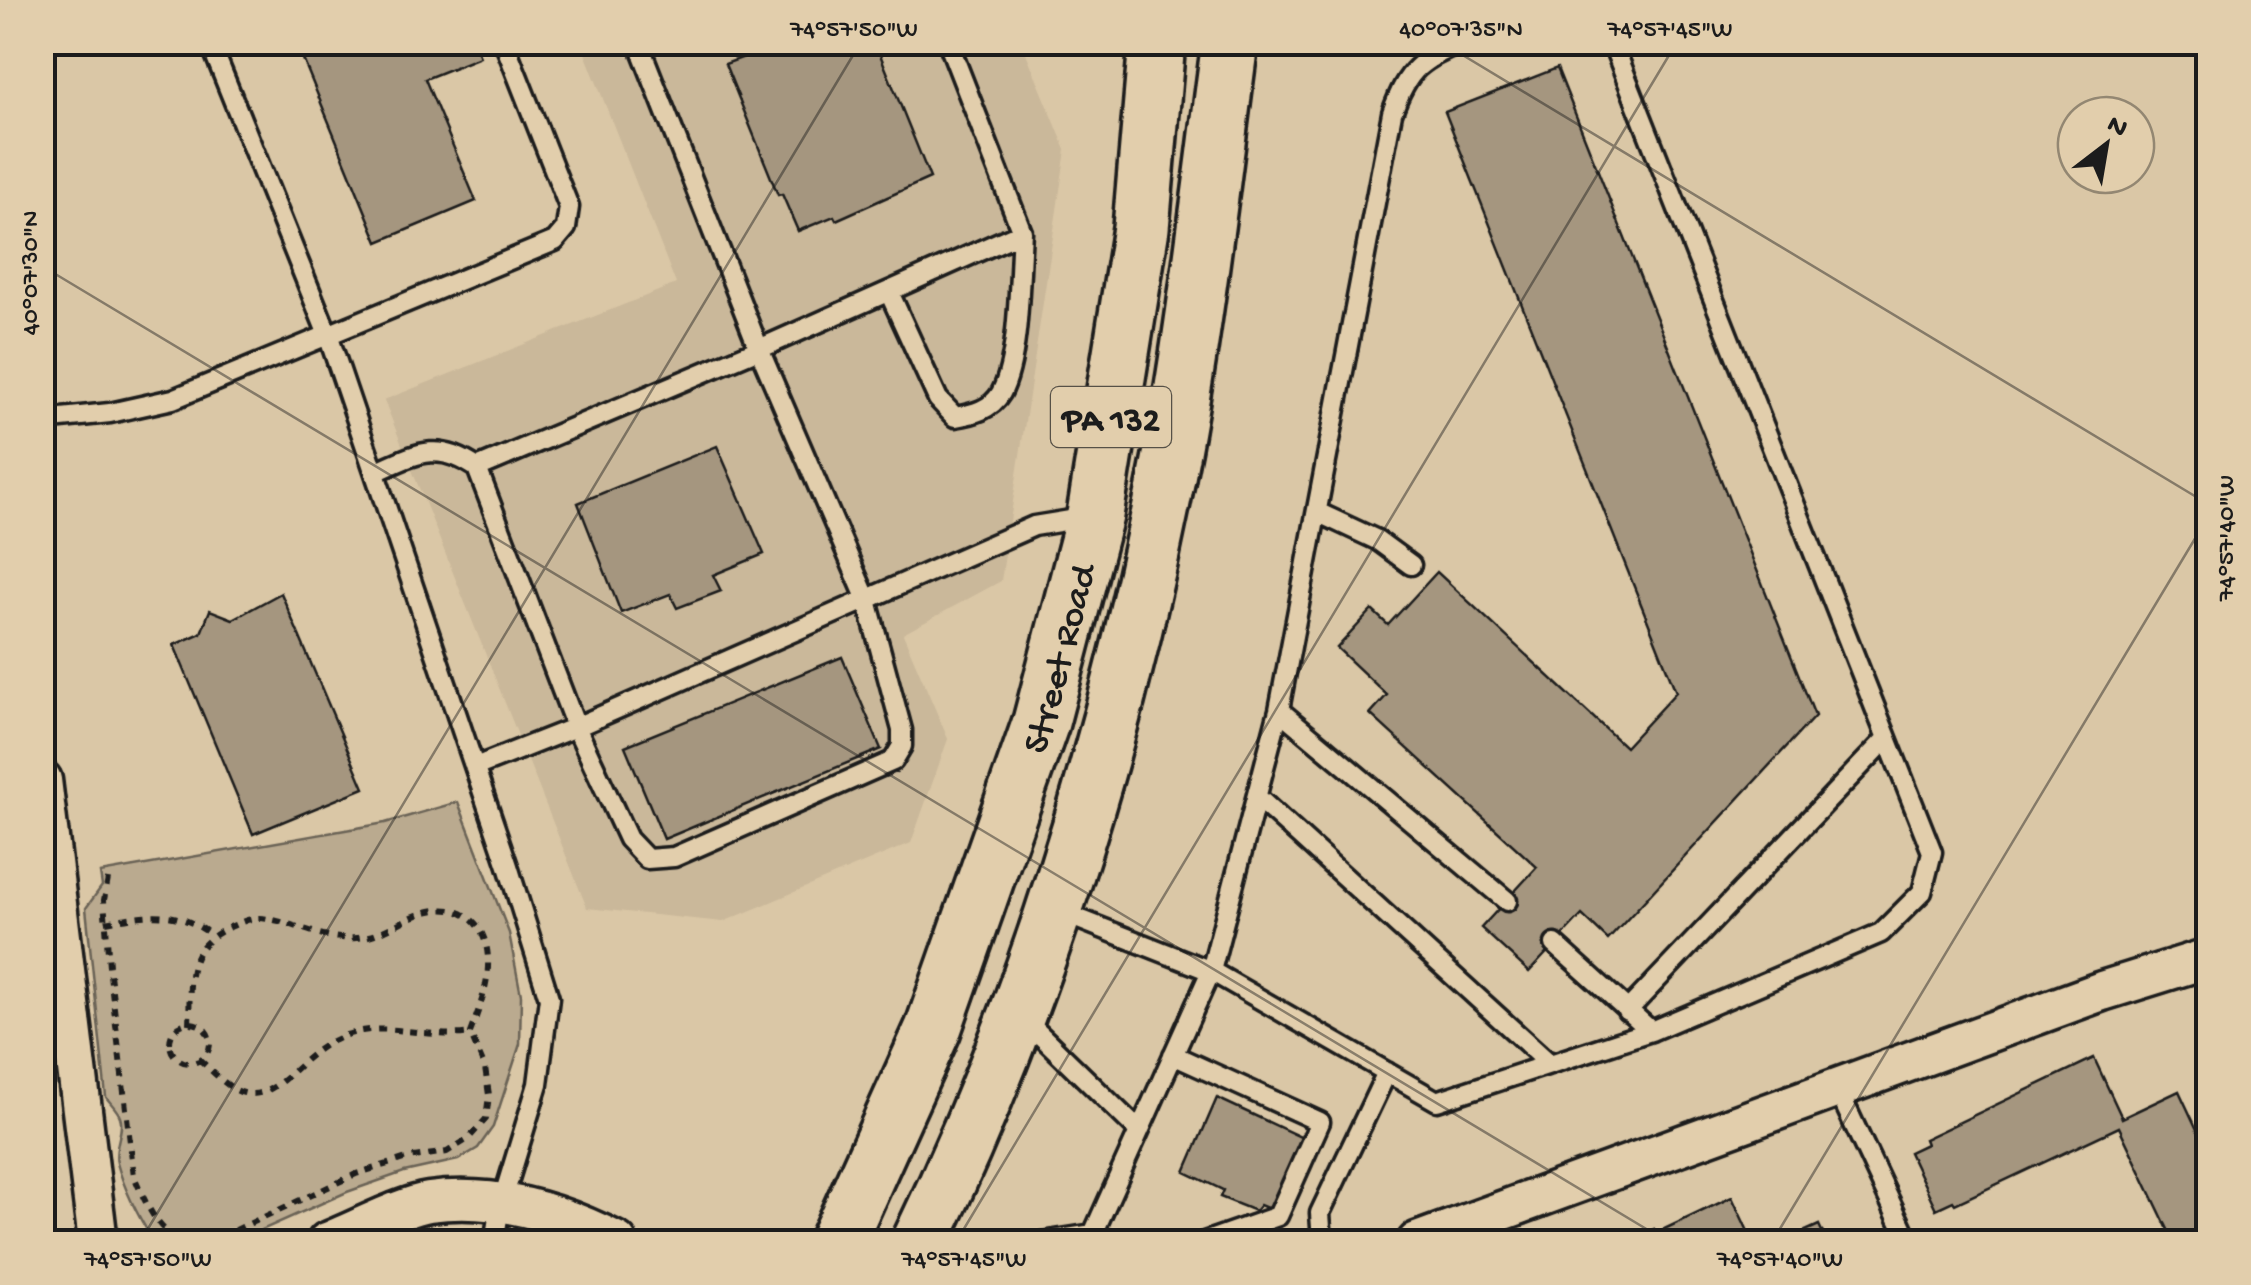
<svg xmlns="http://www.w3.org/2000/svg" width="2251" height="1285" font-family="'Gochi Hand',sans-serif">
  <rect width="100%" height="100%" fill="#dac7a6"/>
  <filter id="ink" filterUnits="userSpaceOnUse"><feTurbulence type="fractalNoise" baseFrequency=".01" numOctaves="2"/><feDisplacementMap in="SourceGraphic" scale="20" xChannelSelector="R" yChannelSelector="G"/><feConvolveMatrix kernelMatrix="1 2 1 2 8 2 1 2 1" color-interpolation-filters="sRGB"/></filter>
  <g filter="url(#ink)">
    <path fill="#cab89a" d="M581 43H1022L1066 150 1001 581 903 634 948 739 911 843 723 922 587 908 384 400 676 284Z"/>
    <path fill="#baaa8f" stroke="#6b6356" stroke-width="2.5" d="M458 802 509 933 521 995 520 1044 493 1127 478 1148 458 1160 404 1172 347 1192 235 1242H154C139 1218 125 1192 117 1163 113 1146 125 1129 120 1117 118 1110 110 1103 106 1097L86 908 102 886 100 873 385 823Z"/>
    <path fill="#a5967f" stroke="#1c1c1c" stroke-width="2.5" d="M296 42H474L480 57 425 79 476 201 378 242Z
      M760 42H875L930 178 836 220 834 216 798 231 782 194 778 195 725 64 747 56 744 50Z
      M1557 68 1815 716 1608 940 1582 915 1529 972 1481 928 1537 867 1370 714 1387 695 1337 648 1372 610 1388 625 1437 572 1625 747 1676 692 1445 112Z
      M717 446 764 554 713 575 721 591 677 608 670 594 621 613 578 503Z
      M281 593 364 788 253 834 174 645 201 633 210 610 233 619Z
      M842 657 881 749 664 839 625 746Z
      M2094 1058 2122 1118 2179 1091 2208 1153V1242H2174L2119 1127 1955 1204 1953 1201 1936 1209 1909 1152 1926 1144 1924 1139Z
      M1217 1098 1305 1139 1274 1211 1260 1205 1255 1211 1220 1197 1223 1190 1185 1172Z
      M1732 1197 1753 1242H1614L1631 1235 1633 1240 1654 1229 1656 1233Z
      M47 1210 51 1239 42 1240V1211Z
      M1819 1225 1827 1242H1781Z"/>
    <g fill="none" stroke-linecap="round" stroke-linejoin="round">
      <defs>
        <path id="lane" d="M210 42 328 335 508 866 549 998 538 1084 499 1212 494 1242
          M638 42 759 349 1022 232 948 42
          M1463 42C1420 61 1408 68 1392 113L1279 710 1211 971 1437 1101 1651 1031 1881 933 1922 892 1932 852 1612 42
          M889 292 938 399 955 417C973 414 991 410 1001 393 1020 358 1019 274 1022 232
          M42 420 110 413 173 399 555 241 566 228 569 207 504 42
          M375 472C416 454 437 440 477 468L576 727 628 839 647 859 674 857 893 761 902 746V730L867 600 759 349 477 468
          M1317 512 1377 540 1411 565
          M1279 710 1507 901
          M475 767 576 727 1034 526 1089 517
          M1258 798 1550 1064
          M1061 912 1211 971 1093 1234
          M1555 944 1651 1031
          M1627 1011 1887 738
          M1025 1020 1139 1131
          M1173 1055 1320 1122 1278 1216 1204 1242
          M1838 1090 1909 1242
          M1042 1242 1093 1234 1114 1242
          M1322 1242 1320 1213 1387 1072"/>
        <path id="street" d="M42 780 98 1242
          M327 1242C355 1231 402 1206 429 1202 495 1193 559 1212 617 1242
          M1417 1242 2102 991 2208 958"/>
        <g id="primary">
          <path id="s1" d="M837 1242 933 1029 1041 722 1095 515 1141 228 1157 42"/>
          <path d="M920 1242C1042 990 1121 721 1173 446 1197 313 1212 177 1230 42"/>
        </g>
      </defs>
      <use href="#lane" stroke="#1c1c1c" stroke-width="25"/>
      <use href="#street" stroke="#1c1c1c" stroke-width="45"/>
      <use href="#primary" stroke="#1c1c1c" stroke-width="62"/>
      <path stroke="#1c1c1c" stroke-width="6" stroke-dasharray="8 8" stroke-linecap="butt" d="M108 879 104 900 109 966 134 1176C146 1203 155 1228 181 1242
        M106 922C148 914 175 908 212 935
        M170 1043a20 20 0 1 1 40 0a20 20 0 1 1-40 0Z
        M189 1024C191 980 183 948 230 927 239 923 250 918 259 918 293 920 319 941 356 938 382 936 397 922 420 914 461 899 490 923 488 967 487 990 478 1012 470 1033L485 1068 489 1095 486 1119 468 1139 447 1152 407 1158 356 1174 210 1242
        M200 1060C211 1070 223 1083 236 1090 268 1106 291 1070 314 1053 328 1042 344 1034 362 1031 398 1025 434 1039 470 1033"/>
      <use href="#lane" stroke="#e2ceac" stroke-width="18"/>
      <use href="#street" stroke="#e2ceac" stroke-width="38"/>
      <use href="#primary" stroke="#e2ceac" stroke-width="55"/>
    </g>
  </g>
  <path fill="none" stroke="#1c1c1c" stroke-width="2.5" stroke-opacity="0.45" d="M1441 42 2208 504M42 47 45 42M42 266 1668 1242M140 1242 861 42M956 1242 1677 42M1772 1242 2208 517"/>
  <g text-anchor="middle" stroke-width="8" stroke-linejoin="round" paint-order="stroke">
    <rect fill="#e2ceac" stroke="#575147" stroke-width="2.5" x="1051" y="387" width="120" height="60" rx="8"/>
    <g font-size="35" font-weight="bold" fill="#1c1c1c">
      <text x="1111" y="429">PA 132</text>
    </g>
    <g font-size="38" fill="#1c1c1c" stroke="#e2ceac">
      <text dy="13" stroke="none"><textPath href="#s1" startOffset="625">Street Road</textPath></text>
    </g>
  </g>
  <rect width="2251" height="1285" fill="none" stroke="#e2ceac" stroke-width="110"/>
  <g transform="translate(2106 145) rotate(31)"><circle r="48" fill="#e2ceac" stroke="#938772" stroke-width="2.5"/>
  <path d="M0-8L18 38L0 25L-18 38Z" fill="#1c1c1c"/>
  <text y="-15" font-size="28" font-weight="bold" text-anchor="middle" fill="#1c1c1c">N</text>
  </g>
  <rect x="55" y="55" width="2141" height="1175" fill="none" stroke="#1c1c1c" stroke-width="4"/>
  <g font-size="25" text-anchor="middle" fill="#1c1c1c">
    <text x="854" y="36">74°57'50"W</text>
    <text x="1461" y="36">40°07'35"N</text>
    <text x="1670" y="36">74°57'45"W</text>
    <text transform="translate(28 273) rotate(-90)" y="9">40°07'30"N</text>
    <text transform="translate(2224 538) rotate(-90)" y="9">74°57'40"W</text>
    <text x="148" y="1266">74°57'50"W</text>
    <text x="964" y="1266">74°57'45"W</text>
    <text x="1780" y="1266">74°57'40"W</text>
  </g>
</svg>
